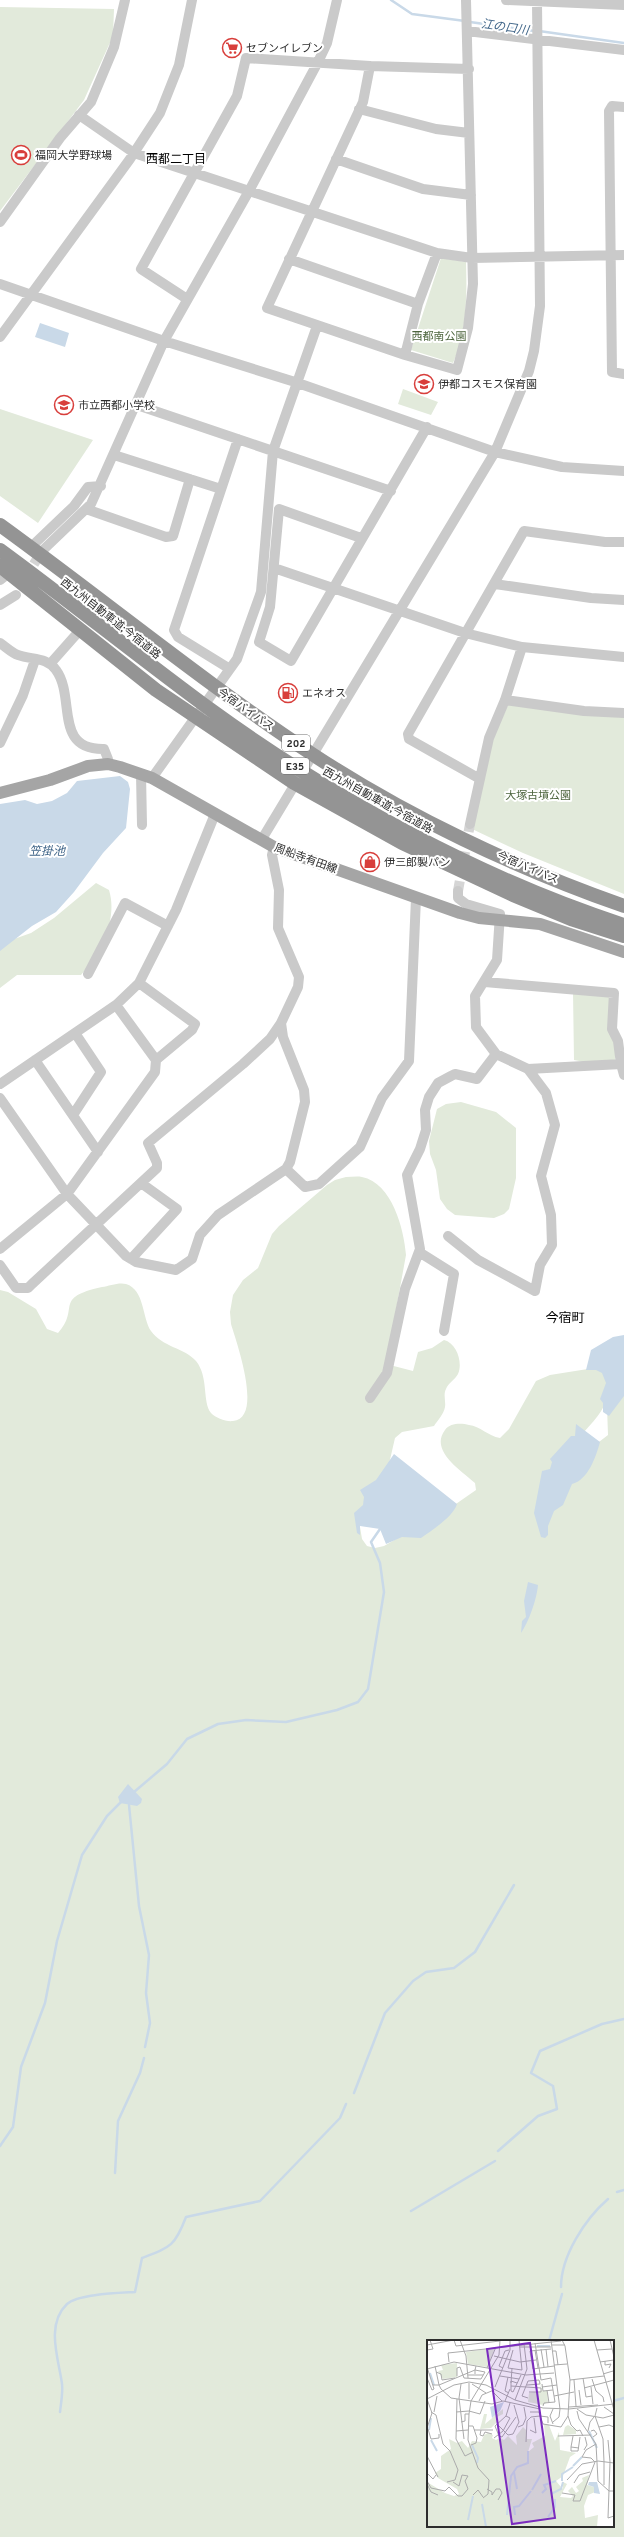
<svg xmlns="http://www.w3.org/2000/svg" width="624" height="2537" font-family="Overpass,'Noto Sans JP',sans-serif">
  <rect width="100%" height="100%" fill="#fff"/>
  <path fill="#e2eadb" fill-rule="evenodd" d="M0 7 114 9 113 36 84 100 0 211Z
    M441 258 466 262C467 296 467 332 453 363L411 350Z
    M403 389 438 402 431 415 398 404Z
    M0 409 93 440 38 523 0 496Z
    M509 703 624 716V894L523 853 472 829 491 743Z
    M96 883 109 890C118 919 101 953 81 975H17L0 988V944L31 933 54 918Z
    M573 992 609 995 616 1043 615 1061 590 1063 574 1060Z
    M461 1102 496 1112 516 1128V1178L509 1209 504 1214 494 1218 455 1215 447 1209 440 1199 436 1170 430 1154 429 1141 437 1109 446 1104Z
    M346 1177C351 1177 357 1176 362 1177 392 1183 404 1229 406 1255L386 1364 413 1371 418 1352 432 1348 444 1340C457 1343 463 1363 458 1374 455 1380 448 1383 446 1389 443 1395 446 1401 445 1407 444 1414 437 1421 434 1426L402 1432 395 1438 389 1464 366 1506 358 1515 362 1539 367 1546 375 1548 384 1546 453 1506 476 1490 475 1483C462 1471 429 1451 445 1430 450 1423 461 1423 469 1425 480 1426 488 1436 500 1438L509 1429 536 1381 550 1375 594 1368 604 1372C613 1401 602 1412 584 1432L595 1445 608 1435 607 1407 624 1387V2537H0V1290L8 1292 36 1309 47 1329 58 1333C81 1308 52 1298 102 1287 109 1286 119 1282 126 1284 145 1290 142 1318 151 1331 162 1347 185 1348 196 1361 209 1377 202 1402 211 1413 216 1418 226 1422 233 1421 264 1418 236 1341 231 1324L230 1312 233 1295 243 1280 258 1268 272 1234 279 1226 327 1185 335 1180ZM428 2341H613V2526H428Z"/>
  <path fill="#c9d9e8" d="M40 323 69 333 65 347 35 337Z
    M120 776 128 782 130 789 126 828 103 853 74 892 56 912 32 926 0 951V804L25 800 37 804 52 801 67 793 77 781Z
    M624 1335V1396L609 1416 603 1412V1403L600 1399 606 1383 602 1373 596 1370H586L591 1350 613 1337Z
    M576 1424 600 1442C596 1457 588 1480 572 1484L563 1505 554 1511 548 1526V1535L545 1538 541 1537 534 1513 542 1471 550 1469 552 1462 550 1459 571 1436H575Z
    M394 1454 457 1504C453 1517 432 1530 421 1538L402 1537 386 1544 380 1529 360 1526V1535L357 1533 354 1513 363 1505 364 1497 360 1490 376 1480Z
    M528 1582 538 1585C537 1598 529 1622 521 1633L522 1621 526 1617 524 1601Z
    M128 1784 142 1799 141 1803 137 1806 120 1803 118 1797Z"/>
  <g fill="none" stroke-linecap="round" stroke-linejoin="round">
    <path stroke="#c9d9e8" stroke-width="2.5" d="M391 0 412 14 465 21
      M470 22 534 31
      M539 31 624 43
      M134 1792 167 1764 187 1739 218 1724 246 1720 286 1722 337 1710 358 1702 368 1689 384 1592 380 1563 371 1542 380 1529
      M129 1805 139 1906 149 1955 146 1993 150 2023 145 2047
      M354 2093 385 2013 413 1981 426 1972 454 1968 475 1952 514 1885
      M0 2146 13 2127 21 2067 45 2003 57 1941 82 1855 107 1816 122 1801
      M498 2151 538 2116 557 2109 553 2086 531 2073 540 2051 602 2024 624 2019
      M115 2173 118 2121 140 2073 144 2058
      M617 2192 624 2190
      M411 2211 495 2161
      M561 2287C561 2256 585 2219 608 2199
      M549 2341 562 2294
      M613 2401 624 2398
      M60 2412C61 2403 63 2393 62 2384 59 2360 45 2325 67 2304 78 2294 119 2293 135 2292L142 2258C171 2247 175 2246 186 2217L260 2201 340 2118 346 2104"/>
    <path stroke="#d5d5d5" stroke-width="10" stroke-dasharray="10 5" stroke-linecap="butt" d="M26 577 42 551
      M458 891 470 824"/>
    <path stroke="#cacaca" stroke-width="10" d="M506 0 624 5
      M467 31 624 50
      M370 66 363 102 267 308 405 355 457 370 468 328 473 284 466 0
      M624 107 612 106 609 111 612 372 624 374
      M359 109 436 129 469 133
      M79 115 134 153 437 253 472 258 624 255
      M336 159 423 189 471 195
      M0 222 60 138 91 102 114 47 125 0
      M289 259 418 304
      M0 284 164 341 295 382 495 452 562 467 624 471
      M187 299 141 269 237 96 246 58 370 66 469 69
      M0 337 130 159 160 113 179 65 192 0
      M405 355 418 304 437 253
      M137 405 391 491
      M114 455 221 489
      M86 509 166 537 173 536 190 479
      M361 538 279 509 270 607 259 642 291 661 427 427
      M31 547 74 506 88 487 101 486
      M42 551 91 504 164 341 249 191 318 62 327 43 337 0
      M274 568 465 633 522 647 624 657
      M0 580 9 573
      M495 584 591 598 624 600
      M0 605 16 595
      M0 643C6 647 12 653 18 655 32 660 47 657 56 670 76 697 53 750 104 749L108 759V764
      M50 664 81 629
      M230 669 178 637 174 630 238 439
      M505 700 584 711 624 713
      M0 743 23 695 35 660
      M141 774 142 825
      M152 778 237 659 261 592 273 451 317 326
      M480 779 409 739 408 734 524 531 605 542H624
      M470 824 489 738 505 700 522 647
      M262 839 495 452 529 371 534 351 540 306 537 1
      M458 891V898L466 904 500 914 497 960 475 996 476 1027 496 1054 528 1069 621 1064 624 1075
      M88 974 125 903 168 926
      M485 982 614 993 612 1029 618 1041 621 1064 624 1065
      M116 1005 156 1060
      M35 1060 98 1152
      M0 1084 116 1005 139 983 176 910 215 814
      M0 1098 67 1194 126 1256 136 1262 176 1270 192 1259 200 1235 218 1215 286 1169 290 1162 305 1102 304 1090 283 1037 281 1023 298 987 299 977 278 928 279 890 272 855 274 847
      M73 1115 101 1072 75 1033
      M286 1169 305 1187 319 1184 360 1147 382 1098 409 1061 416 898
      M448 1236 478 1260 535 1291 540 1265 552 1245 551 1215 541 1176 555 1125 546 1093 528 1069
      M0 1249 67 1194 155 1072 156 1060 192 1030 195 1024 139 983
      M419 1252 454 1274 444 1331
      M131 1259 177 1209 141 1183
      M0 1265 16 1288H28L32 1284 157 1168V1163L148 1143 243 1064 270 1039 281 1023
      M370 1398 387 1373 405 1289 420 1249 407 1175 420 1149 426 1130 425 1110 429 1097 438 1083 451 1076 455 1074 477 1079 496 1054"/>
    <path stroke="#a5a5a5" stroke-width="12" d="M0 793 50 780 88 766 108 764 120 767 152 778 274 847 460 913 479 918 540 924 624 952"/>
    <path stroke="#949494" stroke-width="14" d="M0 525C105 601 204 683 312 754 406 816 518 869 624 906
      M0 550C71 602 140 658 211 710 332 798 482 879 624 925
      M0 566 156 690 294 783 402 843 513 895 571 919 624 936"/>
  </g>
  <defs>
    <symbol id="supermarket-ring" viewBox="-11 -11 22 22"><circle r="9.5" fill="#fff" stroke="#d83e3b" stroke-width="1.5"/><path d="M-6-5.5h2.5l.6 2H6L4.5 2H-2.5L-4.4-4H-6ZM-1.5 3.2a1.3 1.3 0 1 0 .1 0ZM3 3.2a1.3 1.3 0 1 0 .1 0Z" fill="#d83e3b"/></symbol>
    <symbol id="stadium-ring" viewBox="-11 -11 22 22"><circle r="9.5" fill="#fff" stroke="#d83e3b" stroke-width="1.5"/><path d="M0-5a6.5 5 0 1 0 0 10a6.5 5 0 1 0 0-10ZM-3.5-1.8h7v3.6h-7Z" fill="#d83e3b"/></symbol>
    <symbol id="school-ring" viewBox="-11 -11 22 22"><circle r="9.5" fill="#fff" stroke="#d83e3b" stroke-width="1.5"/><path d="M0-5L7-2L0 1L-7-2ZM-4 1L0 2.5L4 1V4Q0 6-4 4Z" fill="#d83e3b"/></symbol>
    <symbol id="fuel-ring" viewBox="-11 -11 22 22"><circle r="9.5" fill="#fff" stroke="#d83e3b" stroke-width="1.5"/><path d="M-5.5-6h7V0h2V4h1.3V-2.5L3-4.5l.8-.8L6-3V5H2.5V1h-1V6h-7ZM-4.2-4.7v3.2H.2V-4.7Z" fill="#d83e3b"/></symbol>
    <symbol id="shop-ring" viewBox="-11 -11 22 22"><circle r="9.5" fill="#fff" stroke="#d83e3b" stroke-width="1.5"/><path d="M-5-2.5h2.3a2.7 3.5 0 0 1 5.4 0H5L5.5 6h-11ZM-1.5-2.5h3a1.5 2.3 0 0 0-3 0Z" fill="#d83e3b"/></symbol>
  </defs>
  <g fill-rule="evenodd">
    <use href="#supermarket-ring" x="221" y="37" width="22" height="22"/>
    <use href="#stadium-ring" x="10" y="144" width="22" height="22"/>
    <use href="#school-ring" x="413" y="373" width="22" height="22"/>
    <use href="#school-ring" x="53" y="394" width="22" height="22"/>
    <use href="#fuel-ring" x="277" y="682" width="22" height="22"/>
    <use href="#shop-ring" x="359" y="851" width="22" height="22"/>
  </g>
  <g text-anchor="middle" stroke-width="4" stroke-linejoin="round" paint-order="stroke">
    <g fill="#fff" stroke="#6c6c6c" stroke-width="1">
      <rect x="282" y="735" width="28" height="16" rx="3"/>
      <rect x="281" y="758" width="28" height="16" rx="3"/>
    </g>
    <g font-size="10" font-weight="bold" fill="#2d2d2d">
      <text x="296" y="747">202</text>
      <text x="295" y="770">E35</text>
    </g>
    <g font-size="11" fill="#2d2d2d" stroke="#fff" text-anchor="start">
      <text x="246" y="52">セブンイレブン</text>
      <text x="35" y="159">福岡大学野球場</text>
      <text x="438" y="388">伊都コスモス保育園</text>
      <text x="78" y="409">市立西都小学校</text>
      <text x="302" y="697">エネオス</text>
      <text x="384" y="866">伊三郎製パン</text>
    </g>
    <g font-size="11" fill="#4d653e" stroke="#fff">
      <text x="439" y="340">西都南公園</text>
      <text x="538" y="799">大塚古墳公園</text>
    </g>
    <g font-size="11" fill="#2d2d2d" stroke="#fff">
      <text transform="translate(111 618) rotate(38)" y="4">西九州自動車道;今宿道路</text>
      <text transform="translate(246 709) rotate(35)" y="4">今宿バイパス</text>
      <text transform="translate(378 800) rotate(29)" y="4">西九州自動車道;今宿道路</text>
      <text transform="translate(306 858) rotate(20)" y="4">周船寺有田線</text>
      <text transform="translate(528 867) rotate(23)" y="4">今宿バイパス</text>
    </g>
    <g font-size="12" font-style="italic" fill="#416689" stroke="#fff">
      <text transform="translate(505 27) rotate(8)" y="4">江の口川</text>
      <text x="47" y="855">笠掛池</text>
    </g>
    <g font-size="12" fill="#000" stroke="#fff">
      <text x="176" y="163">西都二丁目</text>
    </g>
    <g font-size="13" fill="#000" stroke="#fff">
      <text x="565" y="1322">今宿町</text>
    </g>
  </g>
  <g transform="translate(427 2340)">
    <rect width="187" height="187" fill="#fff"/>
    <path d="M68 8 60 27 41 24 39 12ZM30 23V37L16 39 11 31 16 30 14 25ZM113 36 115 51H120L121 62 116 65 101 62 102 53 114 51ZM76 69V74L70 77V82L64 88 53 89 57 74H60L58 84ZM117 84 122 85 128 101 132 92 133 110 149 113 143 117 136 136 129 141 134 147 132 151 136 148V142L140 144 133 157 144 158 146 156 141 151 145 147 149 153 152 151 149 147 156 141 155 138 162 135 160 145 167 147 168 152 161 155 157 166 158 178 171 175 170 187H0V142L18 153 27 156 32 154 30 149 11 138 8 133 14 129V116L24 109 22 99 30 103 35 101 41 108 45 101 54 102 57 95 61 93 66 95 65 98 69 100 73 98 77 100 81 96 90 105 89 96 96 87 100 91V99H105L101 112 107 107 105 103 118 96ZM141 85 149 90V94L136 95 138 87Z" fill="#e2eadb"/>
    <path d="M77 62 73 71 65 78 63 67ZM162 142H170L173 154 167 153V147L161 145Z" fill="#c9d9e8"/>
    <path fill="none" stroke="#c9d9e8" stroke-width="2" d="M110 6H123M3 33 7 45M2 90 4 78M162 91 170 108M4 100 10 111M45 105 51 118 50 123M146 126 155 117M87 132 90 149M135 141V134L146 127M105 150 114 134M115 153 119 149 117 145 129 141M124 154 134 149 136 142M55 164 59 187M80 175 84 136 90 127 101 123V111M88 175 87 167 92 166 104 151M121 177 128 167V159M41 180 46 156"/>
    <path fill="none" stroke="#ababab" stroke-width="1" d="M27 0 29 6 73 1M33 0 39 16 41 38M124 0 133 69M167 0 187 70M183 0 187 17M108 3 114 40 124 38 128 62 117 63 116 66M0 5 27 0M125 5H138M93 7H124M114 9 117 27M119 9 121 27M124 9 103 11 106 29 127 26M0 10 6 9 3 0M86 10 81 28 95 30 92 0M108 10 111 28M170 10 185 9M126 11H129L131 25M67 16 93 22 109 20M178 21V25L184 24 182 28M22 22 21 13 134 1M173 22 187 20M127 25 140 24M0 27 7 49 5 50 0 38M60 28 69 7M76 28 72 26 78 11 82 10M0 29 27 22 99 35 127 33M9 32 14 34 15 40 28 38M176 34 186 31 187 34M41 35H56M30 36V28L33 27 37 38M73 36 92 39M81 37 78 51 82 53M37 38 54 39 58 32 48 30V34M156 38 159 57 165 56M165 39 169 51 176 57 177 62M143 40 177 36M147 40 149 66M42 43V59M84 43 85 28M90 43 84 41V51L86 52 94 35M34 44 32 58 37 99M45 44 59 53M115 44 116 51 126 50M6 45H12L8 26M100 45 113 44 112 40 101 41 95 56 101 58M84 46 114 48V52H102M68 47 83 10V0M115 47 130 45M164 47 166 64M157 48 187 40M14 49 12 45 48 30 49 26M14 49 24 58 65 64 76 61 113 69M120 50 122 63M152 50 154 65M65 51 75 61M127 56 147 52M0 59 27 45 42 42 59 45 88 60 116 68 142 69 187 64M30 59 29 99 38 116 46 112M88 60 100 29 97 4M52 61 55 55 67 50M78 61 83 49M142 67 171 65M177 67 187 74M170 68 168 76 176 99 177 122M126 69 123 76 126 84M150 69 159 75 176 78 187 75M150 71 152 79 169 104 171 141 182 151H187M4 72 9 75 16 104 23 111 31 130 28 140 20 142M7 72 10 56M29 72 42 71 53 74 58 61M103 72H112L113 76 121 77V83M141 76 144 85 150 91 153 90 156 96M104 77 113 76 116 84 134 87 141 76 143 40 138 6 135 0M34 82 38 81V74H42M126 82 132 77 133 69M70 84 81 95 86 94 92 82 87 65M42 86H46L50 98 49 103 44 105M91 87 96 85 99 78 97 67M172 87 182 85 187 87M0 88 5 73 0 59M1 89 4 99 12 98V94M47 90H66M54 90 53 95 56 96 58 92 65 94M103 90 109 93 107 78M29 91 41 90M161 91 163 82 167 77M164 91 167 90 170 94 166 97M72 96 68 86 79 76 83 63M72 96 75 97 89 77M131 96 164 95M146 96 144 107 152 108M67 98 76 91 83 78 79 76M181 100 183 122 181 178 187 176M99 102 100 81 104 77M144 107V111H151L153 97M157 110 160 105 158 97M0 116 11 137M168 122 164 118 155 117 159 110 169 104M0 133 6 139 9 135M140 140 155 124 171 121 187 123M0 141 4 148 18 151 22 147 31 156H35L41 149 38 141 41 136 35 135 32 146 26 142M147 143 152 135 163 132M0 144 4 152 11 155M177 145V122M60 149 65 152V155L69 149H73L75 153 71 160M135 153 148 155 146 161H153L168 122M46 155 51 150 56 157M56 158 61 154 62 140 51 128 41 100 42 74 44 61 72 15 73 0"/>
    <path fill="#7b2cbf" fill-opacity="0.15" stroke="#7b2cbf" stroke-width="2" d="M103 3 128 178 85 184 60 9Z"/>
    <rect width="187" height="187" fill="none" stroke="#2d2d2d" stroke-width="2"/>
  </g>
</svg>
